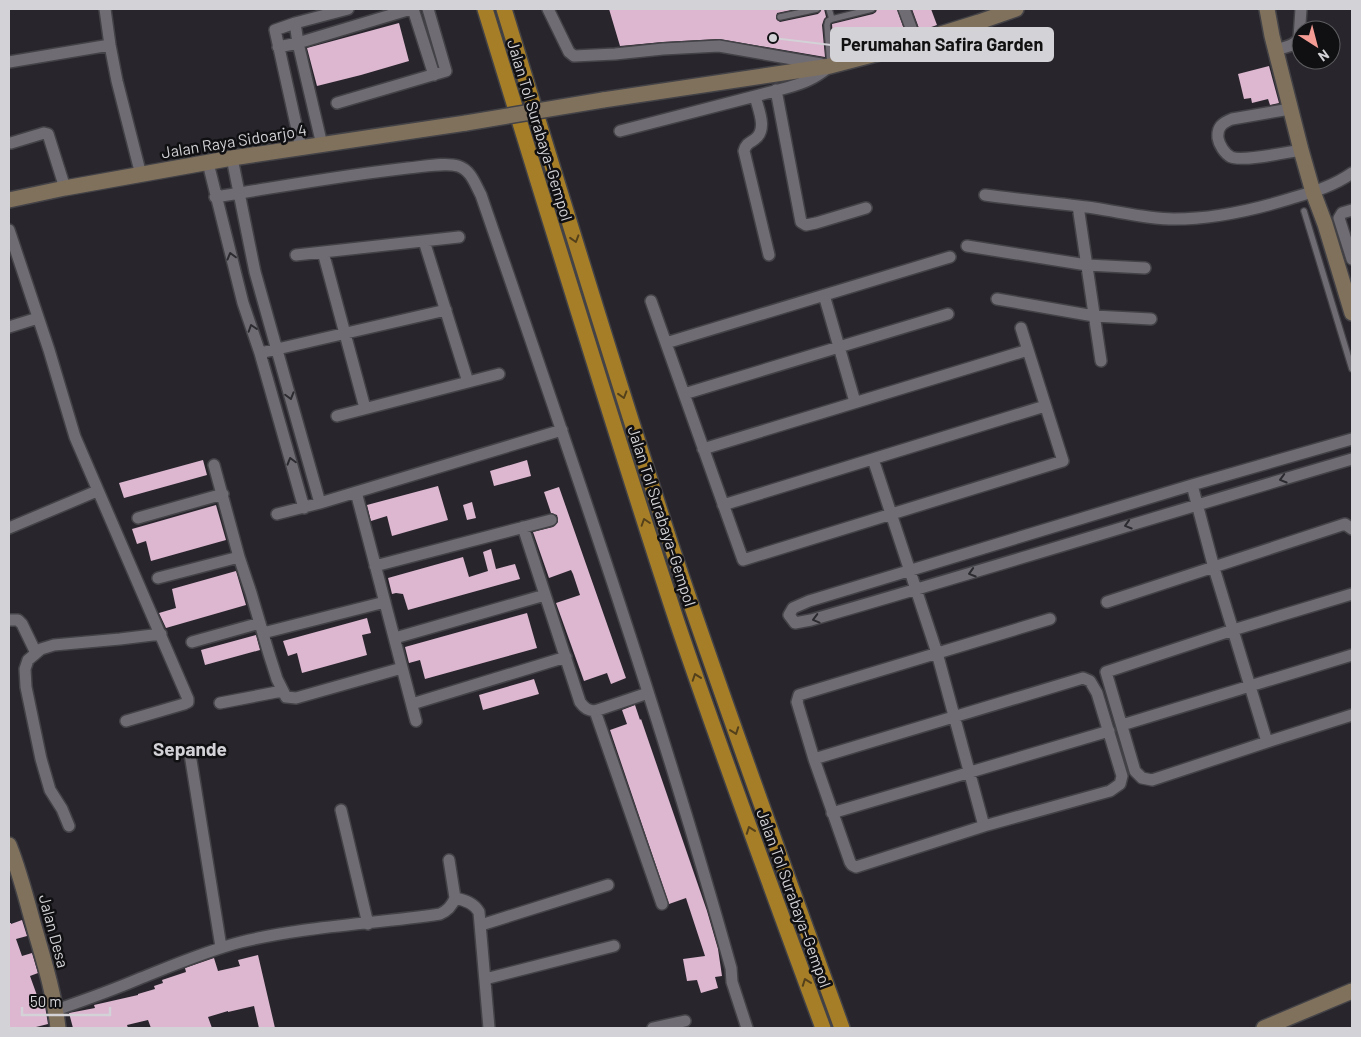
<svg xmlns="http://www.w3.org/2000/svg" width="1361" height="1037" font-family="Barlow,sans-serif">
  <rect width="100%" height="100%" fill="#28262c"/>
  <path fill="#ddb6d0" d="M609 9H796L777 13 776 18 777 20 780 22 818 14 820 12 822 9H824L826 17 824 19 822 25 825 57 719 39 663 42 620 46Z
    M877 9H897L906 35 834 55 832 24 873 14 876 12Z
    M912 9H931L937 25 920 31Z
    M399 23 409 61 361 75 317 86 307 48Z
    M1269 66 1279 103 1270 105 1268 99 1252 103 1251 98 1244 99 1238 74Z
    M203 460 207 475 124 498 119 483Z
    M527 460 531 476 494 486 490 471Z
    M438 486 448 520 392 536 387 516 371 521 367 505Z
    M559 487 626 678 611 684 607 673 584 681 556 603 580 595 573 574 571 570 549 578 533 532 553 527 558 522V519L557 515 551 513 544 492Z
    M472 502 476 518 467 520 463 505Z
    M216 505 226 540 151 561 146 541 137 544 132 529Z
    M491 549 496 569 515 564 520 579 408 610 403 594 396 593 392 594 388 578 463 557 469 577 488 571 483 552Z
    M236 571 246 605 166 628 159 613 176 608 172 589Z
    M527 613 537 648 425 679 420 660 409 663 405 647Z
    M367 618 371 633 362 635 367 655 302 673 297 653 288 656 283 641Z
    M256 635 260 650 205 665 201 650Z
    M534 679 539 694 483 710 479 695Z
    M635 705 640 720 641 719 707 911 718 949 722 976 715 977 718 988 701 993 697 980 687 981 683 959 705 956 686 898 669 904 610 730 627 724 622 710Z
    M22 920 27 936 16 939 22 956 32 953 38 973 30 976 39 1001 44 1000 48 1024 32 1028H9V923H11V924Z
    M258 955 275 1028H259L254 1006 228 1012V1011L208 1017 212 1028H151L148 1020 127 1025 128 1028H73L69 1013 95 1008 94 1005 138 995V994L155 989 154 986 163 983 162 980 186 972 185 968 214 958 218 971 240 966 238 960Z"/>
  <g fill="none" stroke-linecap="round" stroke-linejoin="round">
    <defs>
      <path id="lane" d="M829 9 832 19
        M780 17 817 9
        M830 64 827 25 828 21 832 19 872 9
        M1304 211 1352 369"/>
      <path id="street" d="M105 9 110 45 117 81 141 175
        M413 9 434 75
        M548 9 569 52 574 56 615 54 663 49 719 46 821 64
        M904 9 916 41
        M295 23 298 43 322 145
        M278 47 298 43 411 9
        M1276 50C1285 47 1295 46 1299 38L1301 9
        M9 62 110 45
        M776 90 801 222 806 225 816 223 866 208
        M755 96C758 109 768 129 755 139 749 143 746 144 744 151L769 255
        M337 103 446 71 428 9
        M1290 109 1232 119C1222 123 1217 127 1218 138 1219 145 1225 154 1231 157 1242 162 1288 152 1301 150
        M620 131 786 88C804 83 814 79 829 67
        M11 143 44 133 48 134 65 188
        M301 147 275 30 295 23 348 9
        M232 158 255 272 320 503
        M208 163 243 303 260 353 304 508
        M985 195C1021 200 1058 203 1094 208 1121 212 1147 219 1174 219 1211 219 1253 210 1289 199 1312 192 1332 187 1352 173
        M215 197C279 187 344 175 408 168 422 167 445 162 458 166 471 170 475 184 481 195 569 451 658 707 731 968L732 982 747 1028
        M1078 206 1101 361
        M1352 210 1342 213 1339 218 1352 259
        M9 230 49 350 75 437 188 699V702L184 704 126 721
        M424 241 468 382
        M967 246 1087 265 1145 268
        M323 252 365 408
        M296 255 459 237
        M824 295 855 402
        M997 299 1094 316 1151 319
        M651 301 743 560 1063 461 1021 328
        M9 327 38 318
        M666 343 950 257
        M260 353 446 310
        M684 394 948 314
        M337 416 499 374
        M1352 439 1192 485 809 601 793 608 789 615 795 623 811 620C992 568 1171 512 1352 459
        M703 449 1028 350
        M873 459 937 653 984 826 856 867 852 865 850 862 814 759 797 702 799 695 1050 619
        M214 465 239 557 251 593 269 654 277 679 286 697 296 698 402 668
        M1192 485 1214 568 1267 742 1152 780 1142 778 1135 771 1106 672 1233 630 1352 594
        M356 492 416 721
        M723 505 1045 406
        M277 514 320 503 562 430
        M138 518 223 494
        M523 527 580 702C585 709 588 710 595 711L648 693
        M9 528 97 491
        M375 566 551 520
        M158 578 239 557
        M1107 602 1345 524 1352 529
        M9 620H18L22 624 36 653
        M263 633 385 602
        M395 638 545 595
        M192 642 260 623
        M220 703 282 691
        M412 704 566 657
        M595 711 662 904
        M1122 725 1352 655
        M1267 742 1352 715
        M190 754 221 947
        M814 759 1083 678 1090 681 1097 693 1122 776 1120 784 1110 791 984 826
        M341 810 368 924
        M832 813 1109 731
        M69 826 62 809 50 790 41 759 26 687 25 669 28 660 41 649 54 645 120 639 161 634
        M455 898C465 900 474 903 479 912L489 1028
        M481 925 608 885
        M485 979 614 946
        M56 1010C85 1000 113 990 141 978 174 965 206 951 241 942 306 926 374 924 440 914 447 911 452 906 455 898L449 860
        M653 1028 685 1021"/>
      <path id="secondary" d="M1267 9 1272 36 1301 150 1313 192 1325 224 1352 313
        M603 100 830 66 880 53 979 22 1016 9
        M9 200 65 188 232 158 466 123
        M9 845C19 870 26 897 33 923 43 958 54 992 58 1028
        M1264 1028 1352 991"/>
      <path id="highway" d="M485 9C548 214 610 418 677 622 723 758 773 893 823 1028
        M504 9C559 188 613 367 671 545 725 707 784 867 842 1028"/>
    </defs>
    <use href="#lane" stroke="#434246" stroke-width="8"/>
    <use href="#street" stroke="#434246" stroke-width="14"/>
    <use href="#secondary" stroke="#434246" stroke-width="18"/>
    <use href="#highway" stroke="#434246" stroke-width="18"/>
    <use href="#lane" stroke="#6f6c74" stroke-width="5.5"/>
    <use href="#street" stroke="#6f6c74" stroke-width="11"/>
    <use href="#secondary" stroke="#80715d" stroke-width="15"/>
    <use href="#highway" stroke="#a67e27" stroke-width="15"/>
    <defs>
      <path id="secondary-bridge" d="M466 123 603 100"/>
    </defs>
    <use href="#secondary-bridge" stroke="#434246" stroke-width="18" stroke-linecap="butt"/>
    <use href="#secondary-bridge" stroke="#80715d" stroke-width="15"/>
  </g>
  <defs><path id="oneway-chevron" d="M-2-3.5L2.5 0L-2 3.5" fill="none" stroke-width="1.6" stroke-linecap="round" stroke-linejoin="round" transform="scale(1.25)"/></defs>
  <g stroke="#54411b">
    <use href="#oneway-chevron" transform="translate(575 239) rotate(73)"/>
    <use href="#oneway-chevron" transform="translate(623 395) rotate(73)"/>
    <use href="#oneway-chevron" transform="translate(645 522) rotate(-108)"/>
    <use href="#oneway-chevron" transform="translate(696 677) rotate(-109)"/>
    <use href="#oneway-chevron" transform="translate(735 731) rotate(70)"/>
    <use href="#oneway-chevron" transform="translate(750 830) rotate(-110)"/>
    <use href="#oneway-chevron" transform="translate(806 982) rotate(-110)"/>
  </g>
  <g stroke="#2c2b2f">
    <use href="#oneway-chevron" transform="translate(231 256) rotate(-105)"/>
    <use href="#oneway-chevron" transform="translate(252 328) rotate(-108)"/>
    <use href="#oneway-chevron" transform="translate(290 396) rotate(74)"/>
    <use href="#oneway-chevron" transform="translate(291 461) rotate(-106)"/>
    <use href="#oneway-chevron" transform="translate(1283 479) rotate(164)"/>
    <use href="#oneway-chevron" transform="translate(1128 525) rotate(163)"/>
    <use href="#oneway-chevron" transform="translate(972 573) rotate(163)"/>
    <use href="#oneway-chevron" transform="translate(816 619) rotate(165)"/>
  </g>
  <g text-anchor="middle" stroke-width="5" stroke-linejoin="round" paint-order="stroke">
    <g font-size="16" fill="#d3d2d6" stroke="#100f12">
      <text transform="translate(540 130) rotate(73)" y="6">Jalan Tol Surabaya–Gempol</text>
      <text transform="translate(234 141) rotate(-9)" y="6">Jalan Raya Sidoarjo 4</text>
      <text transform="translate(662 516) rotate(72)" y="6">Jalan Tol Surabaya–Gempol</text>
      <text transform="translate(794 898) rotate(70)" y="6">Jalan Tol Surabaya–Gempol</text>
      <text transform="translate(54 931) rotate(75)" y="6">Jalan Desa</text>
    </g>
    <g font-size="19" font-weight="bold" fill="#d3d2d6" stroke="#100f12">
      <text x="190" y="756">Sepande</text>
    </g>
  </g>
  <path fill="none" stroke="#d3d2d6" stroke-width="2" d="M773 38L831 45"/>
  <circle fill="#d3d2d6" stroke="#100f12" stroke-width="2" cx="773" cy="38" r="5"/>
  <rect fill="#d3d2d6" stroke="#d3d2d6" stroke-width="2" x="831" y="28" width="222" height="33" rx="5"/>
  <g font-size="18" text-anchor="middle" font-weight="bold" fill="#111">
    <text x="942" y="51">Perumahan Safira Garden</text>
  </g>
  <rect width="1361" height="1037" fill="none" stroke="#d3d2d6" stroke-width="20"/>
  <g transform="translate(1316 45) rotate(144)"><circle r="24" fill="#100f12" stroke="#5e5d60"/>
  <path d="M0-4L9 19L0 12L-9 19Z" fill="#f59c94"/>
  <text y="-8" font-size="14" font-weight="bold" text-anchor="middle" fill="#d3d2d6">N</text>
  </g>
  <path d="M22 1007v8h88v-8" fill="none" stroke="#d3d2d6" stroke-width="2.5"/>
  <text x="30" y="1007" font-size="15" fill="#d3d2d6" stroke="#100f12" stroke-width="4" paint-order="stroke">50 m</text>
</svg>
